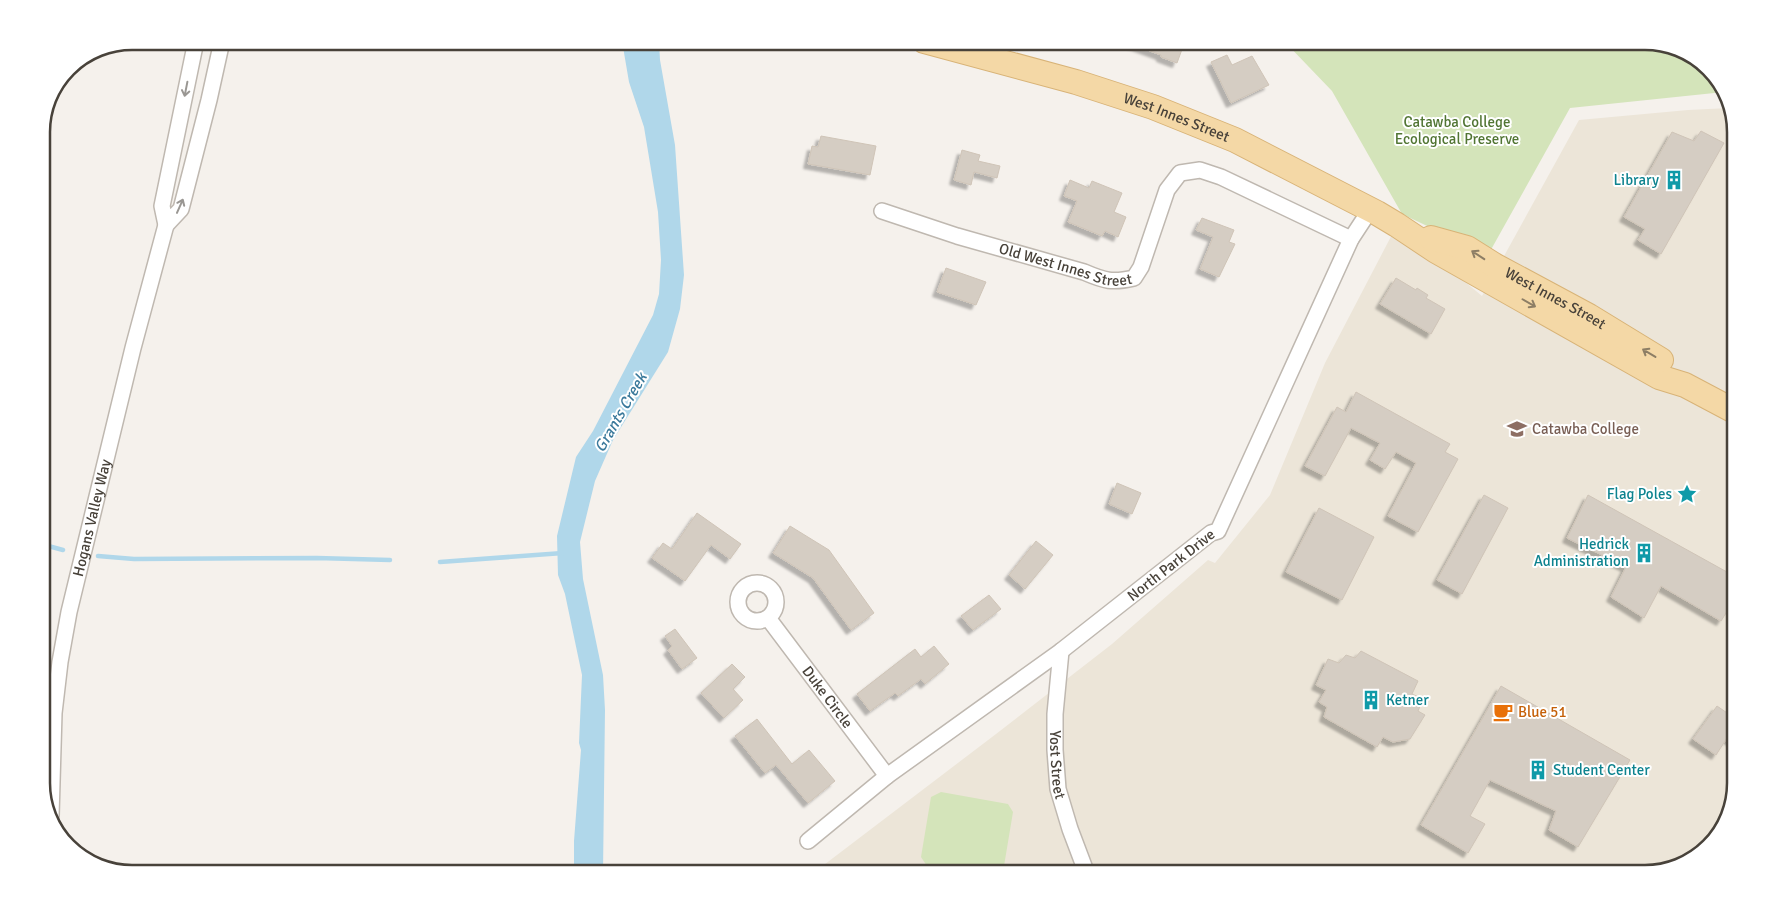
<svg xmlns="http://www.w3.org/2000/svg" width="1777" height="915" font-family="Signika,sans-serif">
  <defs>
    <filter id="shadow"><feDropShadow dx="-4.5" dy="4.5" stdDeviation="1" flood-color="#0004"/></filter>
  </defs>
  <rect width="100%" height="100%" fill="#f5f1ec"/>
  <path fill="#ece5d8" d="M1729 108 1736 126V783L1727 823 1695 859 1646 874H812L996 734 1112 644 1208 560 1215 563 1270 495 1325 363 1397 225 1482 296 1579 120 1688 110Z"/>
  <path fill="#d4e4ba" d="M1284 41H1645L1685 50 1721 82 1724 92 1570 108 1488 255 1402 214 1332 91Z
    M941 792 1008 804 1013 812 1003 872 1001 874H969L927 866 921 857 931 797Z"/>
  <path fill="#b0d7ea" d="M622 41H659L660 60 675 145 684 275 680 309 668 352 613 440 595 481 580 542 583 579 603 675 605 710 603 874H574V841L581 750 579 743 582 675 565 594 558 575 557 536 576 457 593 431 653 315 659 294 661 260 658 212 644 127 629 82Z"/>
  <g fill="none" stroke-linecap="round" stroke-linejoin="round">
    <path stroke="#b0d7ea" stroke-width="4.5" d="M41 544 63 550
      M98 556 134 559 317 558 390 560
      M440 562 563 553"/>
  </g>
  <path fill="#d5cdc3" stroke="#cfc4b7" filter="url(#shadow)" d="M1128 41H1185L1177 63 1161 57V55L1128 43Z
    M1227 55 1232 65 1252 56 1269 85 1231 103 1211 62Z
    M1701 131 1724 143 1661 254 1638 240 1645 229 1624 217 1672 132 1694 141Z
    M821 136 876 146 870 175 808 164 812 146 818 147Z
    M962 150 980 155 978 161 1000 166 997 178 974 172 971 185 954 180Z
    M1070 180 1089 188 1092 181 1122 193 1114 212 1126 217 1118 237 1105 231 1102 236 1068 222 1077 201 1064 196Z
    M1202 218 1234 230 1229 242 1235 244 1219 277 1200 269 1213 237 1196 230Z
    M946 268 986 282 976 305 937 292Z
    M1396 278 1416 290 1417 288 1428 295 1426 298 1445 309 1431 334 1380 304Z
    M1356 392 1450 444 1445 452 1458 459 1418 532 1388 516 1416 463 1396 452 1385 469 1370 460 1380 443 1351 428 1325 476 1305 466 1337 407 1346 412Z
    M1117 483 1141 493 1132 514 1109 504Z
    M1484 495 1508 508 1462 594 1437 580Z
    M1588 495 1736 577V597L1721 621 1661 586 1644 618 1611 597 1626 567 1567 538Z
    M1319 508 1374 537 1342 600 1286 572Z
    M697 513 741 544 730 559 711 545 685 581 652 558 663 543 672 549Z
    M790 526 829 550 874 613 851 630 813 578 773 553Z
    M1036 541 1053 555 1025 589 1009 575Z
    M989 595 1001 609 973 630 961 616Z
    M675 629 697 658 682 669 668 650 672 646 665 636Z
    M934 646 949 664 925 684 921 679 898 696 895 693 870 711 857 694 915 649 921 657Z
    M1361 651 1418 681 1412 694 1423 699 1418 711 1425 715 1410 739 1393 742 1383 737 1377 747 1324 717 1327 707 1319 702 1326 690 1316 685 1328 659 1339 663 1346 655 1355 658Z
    M732 664 745 677 733 689 743 700 724 718 701 693Z
    M1501 686 1630 760 1578 847 1549 830 1556 811 1490 780 1470 816 1485 824 1468 853 1421 825Z
    M1717 706 1736 719V744L1727 738 1716 755 1693 739Z
    M757 719 792 764 809 750 835 781 808 803 776 765 765 773 735 736Z"/>
  <g fill="none" stroke-linecap="round" stroke-linejoin="round">
    <defs>
      <g id="street">
        <path d="M196 41 162 206 166 225 181 209 209 100 222 41"/>
        <path id="s1" d="M882 211 957 236 1084 272C1105 281 1112 283 1134 278L1141 267 1167 190 1180 173 1200 170 1221 177 1351 239"/>
        <circle cx="757" cy="602" r="19"/>
        <path id="s2" d="M768 618 887 776"/>
        <path id="s3" d="M1061 651 1055 714V750L1058 789 1070 829 1087 874"/>
        <path id="s4" d="M51 816 54 713 60 662 69 612 133 348 166 225"/>
        <path d="M808 841 887 776 1061 651 1211 533 1218 531 1351 239 1370 210"/>
      </g>
      <g id="primary">
        <path id="s5" d="M924 41 1076 82 1153 107 1235 140 1377 213 1397 225 1436 251 1659 377 1685 385 1736 412"/>
        <path id="s6" d="M1431 238 1467 248 1494 265 1589 316 1661 360"/>
      </g>
    </defs>
    <use href="#street" stroke="#bfb8b0" stroke-width="18"/>
    <use href="#primary" stroke="#d8b377" stroke-width="26"/>
    <use href="#street" stroke="#fff" stroke-width="15"/>
    <use href="#primary" stroke="#f4d8a6" stroke-width="24"/>
  </g>
  <defs><path id="oneway-shaft" d="M-6 0H5M1.5-3L5.5 0L1.5 3" fill="none" stroke-width="1.6" stroke-linecap="round" stroke-linejoin="round" transform="scale(1.25)"/></defs>
  <g stroke="#9a9793">
    <use href="#oneway-shaft" transform="translate(186 89) rotate(101)"/>
    <use href="#oneway-shaft" transform="translate(180 206) rotate(-66)"/>
  </g>
  <g stroke="#8d7e65">
    <use href="#oneway-shaft" transform="translate(1478 255) rotate(-147)"/>
    <use href="#oneway-shaft" transform="translate(1529 303) rotate(30)"/>
    <use href="#oneway-shaft" transform="translate(1649 353) rotate(-149)"/>
  </g>
  <defs>
    <symbol id="building-bare" viewBox="-9 -9 18 18"><path d="M-4-6H4V6H1V3H-1V6H-4ZM-2.5-4.3h1.7v1.8h-1.7ZM.8-4.3h1.7v1.8H.8ZM-2.5-1h1.7V.8h-1.7ZM.8-1h1.7V.8H.8Z" fill="#0f9aa8" stroke="#fff" stroke-width="2.5" paint-order="stroke"/></symbol>
    <symbol id="university-bare" viewBox="-9 -9 18 18"><path d="M0-5L7-2L0 1L-7-2ZM-4 1L0 2.5L4 1V4Q0 6-4 4Z" fill="#8d6e63" stroke="#fff" stroke-width="2.5" paint-order="stroke"/></symbol>
    <symbol id="sight-bare" viewBox="-9 -9 18 18"><path d="M0-6L1.8-2.2L6-1.7L2.9 1.2L3.7 5.4L0 3.3L-3.7 5.4L-2.9 1.2L-6-1.7L-1.8-2.2Z" fill="#0f9aa8" stroke="#fff" stroke-width="2.5" paint-order="stroke"/></symbol>
    <symbol id="cafe-bare" viewBox="-9 -9 18 18"><path d="M-5.5-4.5H6V0H3Q3 3.5 0 3.5H-2.5Q-5.5 3.5-5.5 0ZM3-3.2v2h1.7v-2ZM-6 4.5H4V6H-6Z" fill="#e8710a" stroke="#fff" stroke-width="2.5" paint-order="stroke"/></symbol>
  </defs>
  <g fill-rule="evenodd">
    <use href="#building-bare" x="1660" y="166" width="28" height="28"/>
    <use href="#university-bare" x="1503" y="415" width="28" height="28"/>
    <use href="#sight-bare" x="1673" y="480" width="28" height="28"/>
    <use href="#building-bare" x="1630" y="539" width="28" height="28"/>
    <use href="#building-bare" x="1357" y="686" width="28" height="28"/>
    <use href="#cafe-bare" x="1489" y="698" width="28" height="28"/>
    <use href="#building-bare" x="1524" y="756" width="28" height="28"/>
  </g>
  <g text-anchor="middle" stroke-width="4" stroke-linejoin="round" paint-order="stroke">
    <g font-size="15" fill="#48423a" stroke="#fff">
      <text dy="5" stroke="none"><textPath href="#s5" startOffset="264">West Innes Street</textPath></text>
      <text dy="5" stroke="none"><textPath href="#s1" startOffset="192">Old West Innes Street</textPath></text>
      <text dy="5" stroke="none"><textPath href="#s6" startOffset="139">West Innes Street</textPath></text>
      <text dy="5" stroke="none"><textPath href="#s4" startOffset="302">Hogans Valley Way</textPath></text>
      <text transform="translate(1171 565) rotate(-38)" y="5">North Park Drive</text>
      <text dy="5" stroke="none"><textPath href="#s2" startOffset="99">Duke Circle</textPath></text>
      <text dy="5" stroke="none"><textPath href="#s3" startOffset="114">Yost Street</textPath></text>
    </g>
    <g font-size="15" fill="#517533" stroke="#fff">
      <text x="1457" y="127">Catawba College<tspan x="1457" dy="17">Ecological Preserve</tspan></text>
    </g>
    <g font-size="15" fill="#0d838f" stroke="#fff" text-anchor="end">
      <text x="1659" y="185">Library</text>
      <text x="1672" y="499">Flag Poles</text>
      <text x="1629" y="549">Hedrick<tspan x="1629" dy="17">Administration</tspan></text>
      <text x="1386" y="705" text-anchor="start">Ketner</text>
      <text x="1553" y="775" text-anchor="start">Student Center</text>
    </g>
    <g font-size="15" fill="#785e54" stroke="#fff" text-anchor="start">
      <text x="1532" y="434">Catawba College</text>
    </g>
    <g font-size="15" fill="#c56008" stroke="#fff" text-anchor="start">
      <text x="1518" y="717">Blue 51</text>
    </g>
    <g font-size="16" font-style="italic" fill="#3a799b" stroke="#fff">
      <text transform="translate(620 412) rotate(-60)" y="6">Grants Creek</text>
    </g>
  </g>
  <path d="M0 0H1777V915H0ZM132 50H1645A82 82 0 0 1 1727 132V783A82 82 0 0 1 1645 865H132A82 82 0 0 1 50 783V132A82 82 0 0 1 132 50Z" fill="#fff" fill-rule="evenodd"/>
  <path fill="none" stroke="#48423a" stroke-width="2.5" d="M132 50H1645A82 82 0 0 1 1727 132V783A82 82 0 0 1 1645 865H132A82 82 0 0 1 50 783V132A82 82 0 0 1 132 50Z"/>
</svg>
